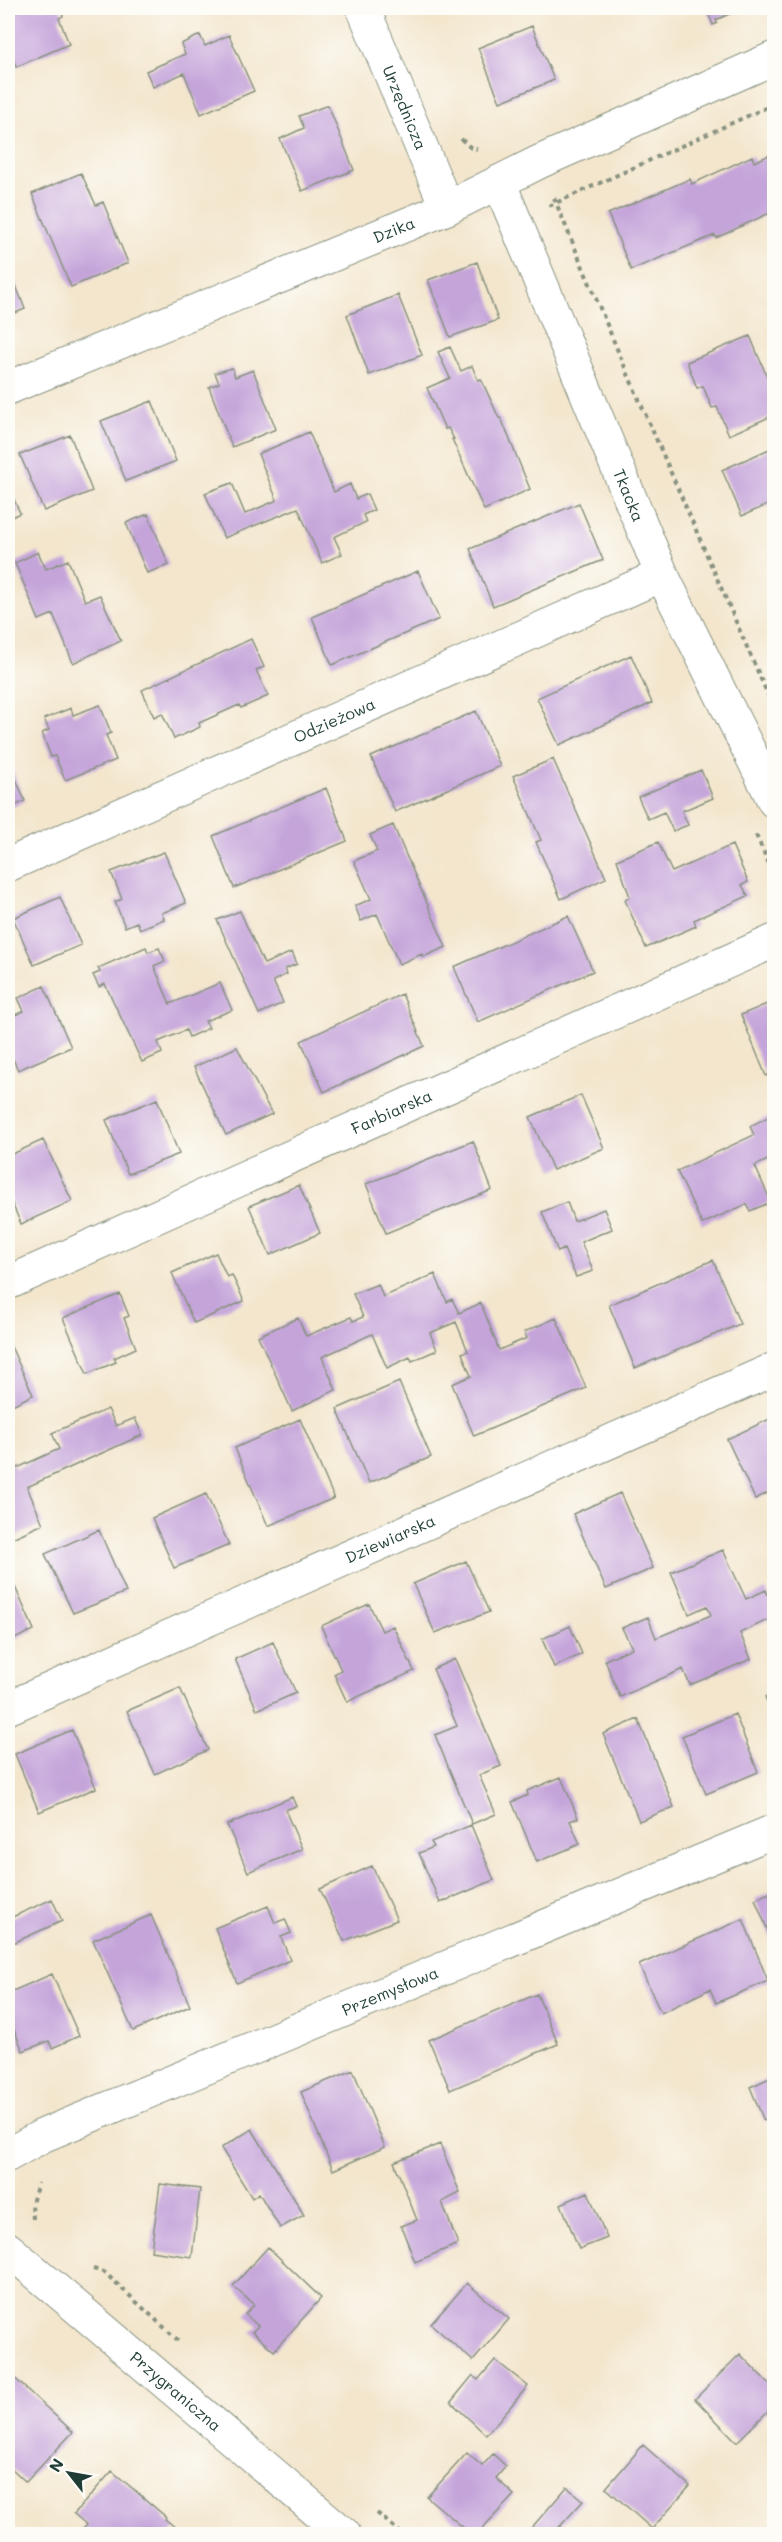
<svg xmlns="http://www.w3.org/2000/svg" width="782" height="2542" font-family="Mali,sans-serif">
  <rect width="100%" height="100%" fill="#fdfcf7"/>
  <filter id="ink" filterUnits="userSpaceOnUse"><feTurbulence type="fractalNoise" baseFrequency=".0167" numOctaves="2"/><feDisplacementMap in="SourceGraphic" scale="12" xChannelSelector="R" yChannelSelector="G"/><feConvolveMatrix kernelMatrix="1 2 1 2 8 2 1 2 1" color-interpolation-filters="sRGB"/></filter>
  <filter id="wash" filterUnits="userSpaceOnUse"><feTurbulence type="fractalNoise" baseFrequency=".008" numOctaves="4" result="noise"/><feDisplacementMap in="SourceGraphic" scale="24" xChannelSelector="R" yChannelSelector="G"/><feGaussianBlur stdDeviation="1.35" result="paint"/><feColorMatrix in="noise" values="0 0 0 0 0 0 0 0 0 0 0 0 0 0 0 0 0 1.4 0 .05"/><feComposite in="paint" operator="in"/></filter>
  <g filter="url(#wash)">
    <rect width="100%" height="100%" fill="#f3e6cd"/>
    <g id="blocks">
      <path fill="#c5a4da" d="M8 8H60L63 16 59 18 69 44 16 67 8 44Z
        M706 8H751L741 12 740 9 716 20 717 23 713 25Z
        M532 26 554 80 500 102 478 48Z
        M200 35 205 46 229 35 254 91 201 114 184 73 153 87 146 71 185 54 181 44Z
        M328 105 354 170 302 191 280 139 304 128 299 116Z
        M774 153V211L716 238 715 235 631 270 608 214 690 179 692 184 752 156 754 162Z
        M81 173 96 205 103 202 128 263 71 287 32 194Z
        M477 262 498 320 450 337 428 280Z
        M8 265 25 309 8 316Z
        M398 295 422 355 369 375 347 315Z
        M750 336 770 384 774 382V415L729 435 717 407 712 408 703 386 697 388 687 362Z
        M450 347 461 371 472 366 478 380 481 379 499 418H501L530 489 484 510 452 439H454L448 428 445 429 427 388 450 378 438 352Z
        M232 368 235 377 253 370 276 429 232 447 209 387 219 383 215 373Z
        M152 401 176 461 126 481 101 421Z
        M309 432 334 492 350 484 356 499 367 494 374 510 363 515 366 522 334 537 342 554 322 563 298 508 224 538 205 493 232 483 245 514 277 500 258 454Z
        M70 435 92 491 44 511 20 455Z
        M774 447V502L742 516 722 470Z
        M8 486 20 513 8 519Z
        M579 503 603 560 493 606 470 549Z
        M148 514 169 565 147 573 126 523Z
        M38 552 46 569 68 560 85 601 100 595 121 641 73 663 53 614 39 620 15 563Z
        M418 571 439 619 332 665 312 617Z
        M251 639 264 667 256 670 268 696 241 708 239 705 199 723 200 727 174 739 162 713 154 717 142 690Z
        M631 655 652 703 559 745 537 698Z
        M100 705 111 733 106 735 116 760 65 780 55 756 51 757 42 733 49 730 44 719 71 708 73 715Z
        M476 711 500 766 395 812 371 757Z
        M553 759 606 878 561 899 536 842 541 840 513 776Z
        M8 760 25 801 8 809Z
        M701 770 713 798 682 811 688 825 673 831 664 812 648 819 638 797Z
        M326 788 347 841 234 888 213 836Z
        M393 825 446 947 423 957 422 954 399 964 377 914 361 921 355 906 371 899 354 861 377 851 370 835Z
        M658 842 672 872 732 845 748 882 742 885 748 896 694 920 696 926 646 948 625 900 630 897 617 860Z
        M164 852 186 903 162 913 164 919 140 929 137 922 125 927 115 902 122 899 111 872Z
        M60 897 81 945 34 965 13 918Z
        M240 911 264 964 292 952 297 964 285 969 287 974 273 981 283 1003 259 1014 217 920Z
        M568 916 593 971 478 1022 454 967Z
        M146 947 148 952 159 948 165 961 154 966 170 1004 220 983 232 1010 205 1021 209 1028 189 1037 186 1030 158 1042 162 1053 142 1062 105 984 99 987 93 975 100 972 98 968Z
        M44 986 71 1047 18 1070 8 1048V1018L24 1011 18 998Z
        M402 994 424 1046 324 1092 301 1041Z
        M774 1001V1072L766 1076 741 1015Z
        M237 1047 272 1114 226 1135 194 1067Z
        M581 1095 604 1148 553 1170 530 1117Z
        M157 1099 179 1154 128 1174 106 1120Z
        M774 1114V1157L755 1166 771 1202 750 1211 747 1204 702 1224 677 1171 754 1135 750 1126Z
        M43 1140 72 1201 21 1224 8 1194V1156Z
        M473 1141 492 1190 386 1233 366 1184Z
        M299 1185 320 1233 270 1255 249 1206Z
        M567 1202 574 1221 604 1209 612 1229 581 1242 593 1271 576 1277 564 1249 558 1252 542 1212Z
        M216 1253 227 1277 232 1275 244 1301 194 1323 172 1273Z
        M713 1260 740 1324 635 1368 609 1305Z
        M435 1274 447 1302 452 1299 459 1313 481 1303 499 1350 527 1338 524 1332 556 1318 586 1388 474 1436 452 1384 471 1376 462 1353 468 1351 456 1322 430 1333 437 1350 412 1361 410 1357 387 1368 372 1334 322 1357 336 1390 292 1411 258 1336 298 1318 306 1336 351 1317 353 1321 363 1317 353 1294 378 1284 383 1297Z
        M120 1294 129 1316 124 1318 136 1348 114 1358 116 1362 87 1374 63 1318Z
        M8 1340 33 1395 8 1407Z
        M399 1382 431 1457 369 1483 337 1409Z
        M108 1409 116 1426 135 1418 142 1435 27 1487 43 1524 8 1540V1451L15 1469 59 1449 52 1433Z
        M774 1417V1490L755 1499 727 1439Z
        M300 1419 334 1498 268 1526 235 1448Z
        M620 1493 653 1568 606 1589 573 1514Z
        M206 1494 229 1545 174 1568 152 1518Z
        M99 1530 126 1592 73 1613 45 1554Z
        M723 1550 746 1599 766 1590 774 1610V1617L740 1633 751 1659 690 1685 683 1669 620 1697 605 1660 632 1648 622 1628 648 1617 656 1638 711 1615 707 1606 689 1614 671 1572Z
        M466 1561 489 1612 435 1633 413 1584Z
        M8 1571 34 1630 8 1642Z
        M369 1604 382 1631 393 1626 414 1671 347 1702 334 1674 341 1670 321 1626Z
        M570 1626 582 1654 554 1667 542 1639Z
        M273 1642 296 1693 257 1710 235 1659Z
        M455 1659 501 1766 479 1775 496 1814 472 1824 435 1735 457 1726 433 1669Z
        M180 1688 208 1750 155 1774 127 1711Z
        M774 1693V1719L765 1697Z
        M735 1714 758 1772 706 1794 682 1736Z
        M638 1719 674 1807 639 1821 603 1734Z
        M72 1730 96 1788 39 1812 15 1754Z
        M561 1777 578 1818 570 1821 580 1844 537 1862 512 1802 528 1795 527 1791Z
        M292 1797 296 1806 285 1810 302 1849 248 1872 227 1825Z
        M471 1825 494 1880 440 1903 419 1853 434 1847 431 1842Z
        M372 1866 397 1920 344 1941 320 1889Z
        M774 1891V1946L755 1899Z
        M52 1899 62 1921 13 1943 8 1931V1919Z
        M268 1906 275 1923 285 1919 291 1933 281 1937 290 1960 237 1983 215 1928Z
        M151 1915 190 2006 133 2031 93 1940Z
        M743 1919 768 1981 716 2003 710 1989 661 2013 639 1965Z
        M52 1974 79 2036 52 2048 49 2041 23 2051 8 2015V1993Z
        M537 1994 558 2044 450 2090 429 2040Z
        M353 2070 385 2147 333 2170 301 2092Z
        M774 2076V2116L764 2121 750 2087Z
        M252 2129 304 2215 280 2228 259 2193 252 2198 221 2148Z
        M440 2144 460 2193 442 2202 458 2244 415 2262 401 2226 417 2220 394 2162Z
        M160 2184 200 2189 192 2257 151 2251Z
        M588 2192 607 2238 579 2249 561 2204Z
        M268 2247 321 2298 274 2351 252 2332 258 2326 245 2314 254 2305 233 2286Z
        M467 2283 509 2319 473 2361 431 2324Z
        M740 2354 774 2389V2405L737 2442 695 2399Z
        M495 2360 528 2386 486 2435 451 2402 473 2375 478 2380Z
        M8 2372 73 2432 26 2482 8 2465Z
        M643 2445 690 2486 652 2529 606 2488Z
        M467 2453 482 2466 493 2454 506 2466 496 2478 514 2495 477 2534H471L427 2497Z
        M112 2471 166 2517 165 2519 176 2528 170 2534H89L83 2529 87 2525 74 2514Z
        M567 2487 583 2501 553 2534H526Z"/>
    </g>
  </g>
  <g filter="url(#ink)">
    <use href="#blocks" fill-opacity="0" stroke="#899280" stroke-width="1.5"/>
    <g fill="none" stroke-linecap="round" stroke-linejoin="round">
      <defs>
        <g id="minor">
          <path id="s1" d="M363 8 447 208"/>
          <path id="s2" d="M499 182 662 575 774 801"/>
          <path id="s3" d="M8 388 447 208 539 162 774 58"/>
          <path id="s4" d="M8 865 662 575"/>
          <path id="s5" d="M8 1283 774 941"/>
          <path id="s6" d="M8 1708 774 1369"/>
          <path id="s7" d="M8 2249 344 2534"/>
        </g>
        <g id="tertiary">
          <path id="s8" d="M8 2155 42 2136 774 1831"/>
        </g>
      </defs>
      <use href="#minor" stroke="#899280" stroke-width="35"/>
      <use href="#tertiary" stroke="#899280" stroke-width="35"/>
      <path stroke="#899280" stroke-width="4" stroke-dasharray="4.5 4.5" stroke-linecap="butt" d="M461 139 471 148 477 149
        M554 198 620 356 774 709
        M549 206 774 104
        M756 835 774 875
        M33 2219 32 2203 38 2183
        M93 2269 104 2272 181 2343
        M377 2513 402 2534"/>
      <use href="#minor" stroke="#fff" stroke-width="33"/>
      <use href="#tertiary" stroke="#fff" stroke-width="33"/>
    </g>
  </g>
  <g text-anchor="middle" stroke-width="6" stroke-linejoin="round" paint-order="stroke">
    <g font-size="16" fill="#1f3d34" stroke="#fdfcf7">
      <text dy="6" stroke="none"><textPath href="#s1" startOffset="108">Urzędnicza</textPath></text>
      <text dy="6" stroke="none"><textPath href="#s3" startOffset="417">Dzika</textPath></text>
      <text dy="6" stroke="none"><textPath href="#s2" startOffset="339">Tkacka</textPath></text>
      <text dy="6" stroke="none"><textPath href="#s4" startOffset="357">Odzieżowa</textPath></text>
      <text dy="6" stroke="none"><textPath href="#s5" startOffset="420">Farbiarska</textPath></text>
      <text dy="6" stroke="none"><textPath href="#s6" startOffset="418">Dziewiarska</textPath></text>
      <text dy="6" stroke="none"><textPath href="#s8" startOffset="416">Przemysłowa</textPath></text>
      <text dy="6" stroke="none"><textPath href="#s7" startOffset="220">Przygraniczna</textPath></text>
    </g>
  </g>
  <rect width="782" height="2542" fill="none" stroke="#fdfcf7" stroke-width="30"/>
  <g transform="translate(69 2473) rotate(301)" stroke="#fdfcf7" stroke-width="4.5" paint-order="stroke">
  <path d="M0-4.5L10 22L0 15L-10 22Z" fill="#1f3d34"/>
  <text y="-9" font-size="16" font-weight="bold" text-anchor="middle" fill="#1f3d34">N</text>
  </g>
</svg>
